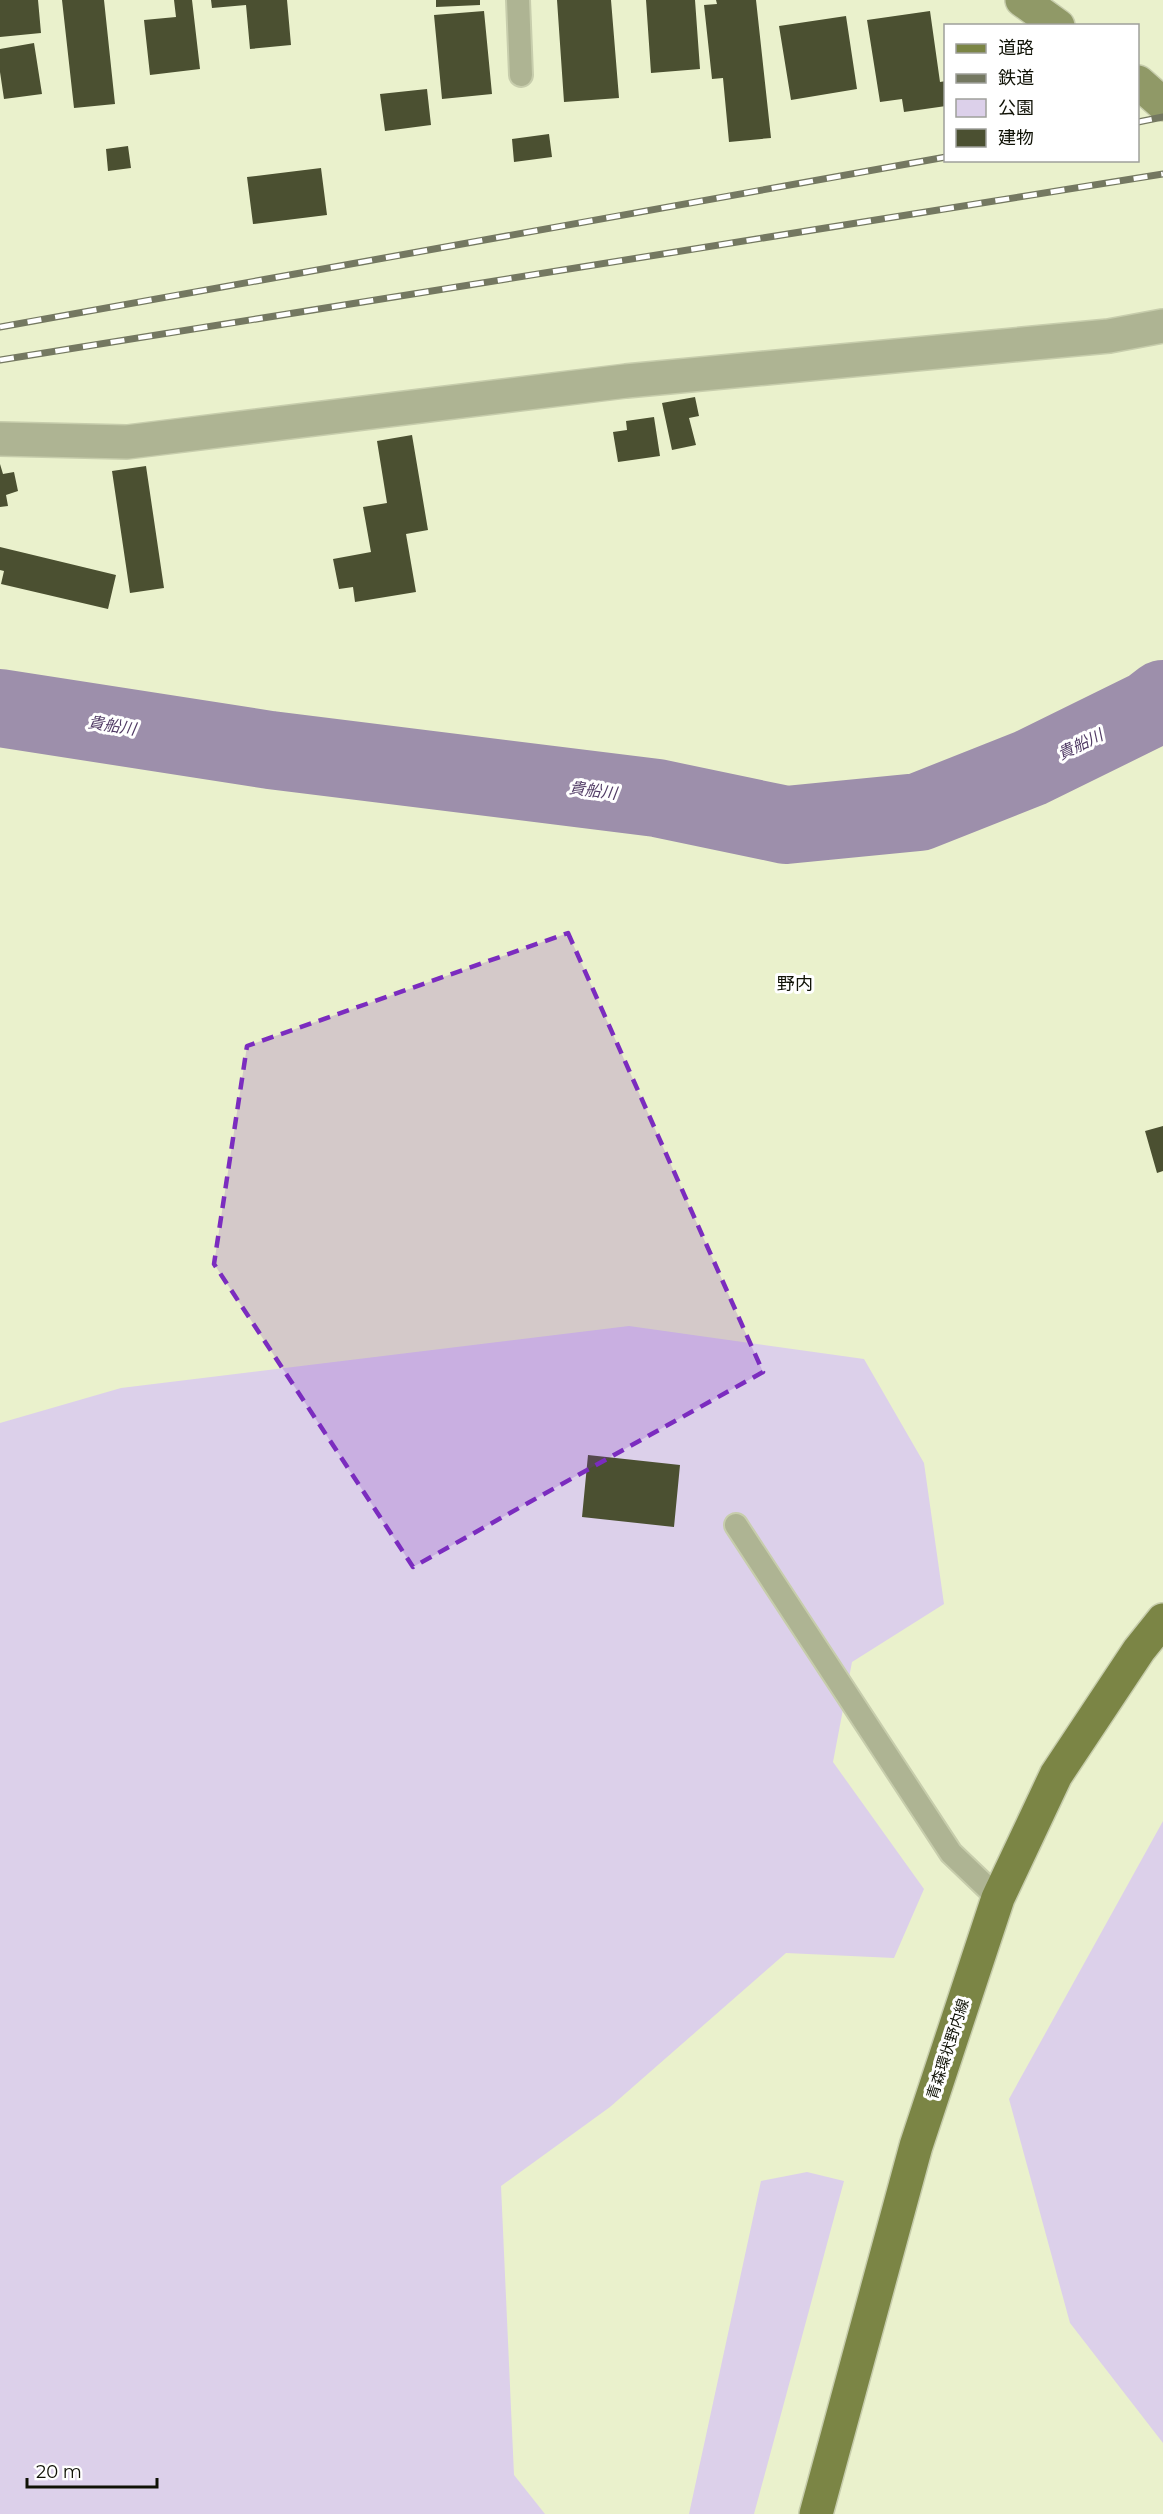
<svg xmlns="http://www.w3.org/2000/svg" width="1163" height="2514" font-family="Montserrat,'Noto Sans JP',sans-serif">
  <rect width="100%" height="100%" fill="#eaf1cc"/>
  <path fill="#dcd0ea" d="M629 1326 864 1359 924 1463 944 1604 852 1662 833 1762 924 1889 894 1958 786 1953 610 2107 501 2186 514 2475 545 2514H0V1423L121 1388Z
    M1163 1821V2443L1070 2323 1009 2099Z
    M807 2172 844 2181 754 2514H689L761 2181Z"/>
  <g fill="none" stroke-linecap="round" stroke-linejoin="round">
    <path stroke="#9d8fab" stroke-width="78" d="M0 708 270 750 657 798 786 825 919 812 1030 768 1150 709 1163 699"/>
  </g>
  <path fill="#4b5031" d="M0 0H38L41 33 0 37Z
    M62 0H104L115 104 74 108Z
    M174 0H192L200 69 150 75 144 20 176 17Z
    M211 0H287L291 45 250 49 246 5 212 8Z
    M436 0H480V5L436 7Z
    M557 0H611L619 98 564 102Z
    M646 0H695L700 69 651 73Z
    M716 0H756L771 138 729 142 723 78 712 79 704 5 717 4Z
    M484 11 492 94 442 99 434 15Z
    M930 11 940 82 946 81V106L904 112 902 99 880 102 867 20Z
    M846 16 857 89 791 100 779 26Z
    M34 43 42 94 4 99 0 72V49Z
    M427 89 431 125 385 131 380 94Z
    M549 134 552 157 514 162 512 139Z
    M128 146 131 168 108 171 106 149Z
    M321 168 327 215 253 224 247 177Z
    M695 397 699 416 689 418 696 445 672 450 662 403Z
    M654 417 660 456 618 462 613 432 627 430 626 421Z
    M412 435 428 530 406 534 416 592 355 602 353 587 339 589 333 559 371 552 363 507 387 503 377 441Z
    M0 464 3 474 14 472 18 491 6 495 8 506 0 507Z
    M146 466 164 588 130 593 112 471Z
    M0 547 116 575 108 609 1 584 4 571 0 570Z
    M1163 1126V1171L1157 1173 1145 1131Z
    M588 1455 680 1465 674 1527 582 1517Z"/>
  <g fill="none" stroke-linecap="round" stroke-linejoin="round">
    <defs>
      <path id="lane" d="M518 0 521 75
        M736 1525 951 1853 998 1898"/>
      <path id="street" d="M0 439 127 442 626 381 1109 336 1163 326"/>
      <path id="secondary" d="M1022 0 1058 26
        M1138 82 1163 104"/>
      <path id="primary" d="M816 2514 916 2146 998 1898 1056 1775 1139 1650 1163 1620"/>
    </defs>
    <use href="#lane" stroke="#c7cdac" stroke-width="26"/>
    <use href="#street" stroke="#c7cdac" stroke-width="36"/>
    <use href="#secondary" stroke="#c7cdac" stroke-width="36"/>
    <use href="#primary" stroke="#c7cdac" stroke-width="36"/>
    <use href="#lane" stroke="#aeb493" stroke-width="22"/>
    <use href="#street" stroke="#aeb493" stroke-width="33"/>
    <use href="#secondary" stroke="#909967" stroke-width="33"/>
    <use href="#primary" stroke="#7b8545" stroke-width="33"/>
    <defs>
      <path id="rail" d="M1138 122 1163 117
        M0 327 946 157
        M0 360 1163 174"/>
    </defs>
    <use href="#rail" stroke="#747861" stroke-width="7"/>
    <use href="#rail" stroke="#fff" stroke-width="4.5" stroke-dasharray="14" stroke-linecap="butt"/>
  </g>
  <path fill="#7b2cbf" fill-opacity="0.2" stroke="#7b2cbf" stroke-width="4.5" stroke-dasharray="12 8" stroke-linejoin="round" d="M568 933 763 1372 413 1567 214 1264 247 1046Z"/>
  <g text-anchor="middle" stroke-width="6" stroke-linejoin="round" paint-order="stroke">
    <g font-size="15" fill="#101206" stroke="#fff">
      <text transform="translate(948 2049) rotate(-72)" y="5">青森環状野内線</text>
    </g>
    <g font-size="16" font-style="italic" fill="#523c66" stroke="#fff">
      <text transform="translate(112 725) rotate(9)" y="6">貴船川</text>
      <text transform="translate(1080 744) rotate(-26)" y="6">貴船川</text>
      <text transform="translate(593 790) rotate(7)" y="6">貴船川</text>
    </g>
    <g font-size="18" fill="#101206" stroke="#fff">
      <text x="795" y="990">野内</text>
    </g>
  </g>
  <rect x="944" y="24" width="195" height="138" fill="#ffffff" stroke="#9fa09b" stroke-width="1.5"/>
  <rect x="956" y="44" width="30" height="9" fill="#7b8545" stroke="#9fa09b" stroke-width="1.5"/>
  <text x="998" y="54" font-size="18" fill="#101206">道路</text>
  <rect x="956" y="74" width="30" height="9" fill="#747861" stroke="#9fa09b" stroke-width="1.5"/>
  <text x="998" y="84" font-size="18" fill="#101206">鉄道</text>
  <rect x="956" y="99" width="30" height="18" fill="#dcd0ea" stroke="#9fa09b" stroke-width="1.5"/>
  <text x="998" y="114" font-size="18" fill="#101206">公園</text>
  <rect x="956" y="129" width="30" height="18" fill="#4b5031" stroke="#9fa09b" stroke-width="1.5"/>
  <text x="998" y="144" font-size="18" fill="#101206">建物</text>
  <path d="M27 2478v9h130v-9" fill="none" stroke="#101206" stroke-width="3"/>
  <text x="36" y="2478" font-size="18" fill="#101206" stroke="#ffffff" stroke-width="4.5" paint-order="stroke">20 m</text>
</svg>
